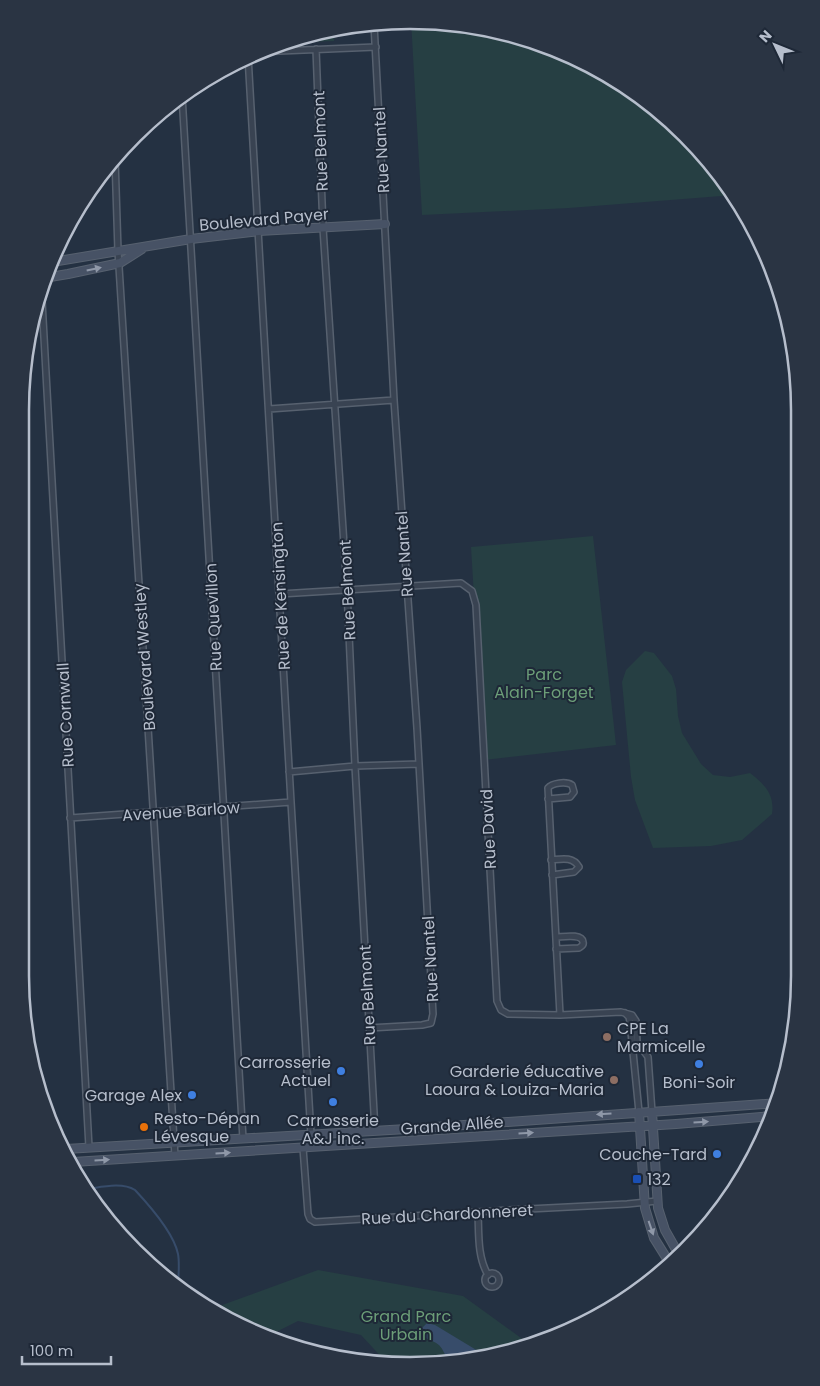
<svg xmlns="http://www.w3.org/2000/svg" width="820" height="1386" font-family="Poppins,sans-serif">
  <rect width="100%" height="100%" fill="#243142"/>
  <path fill="#263f43" d="M411 20 486 28 560 50 627 86 703 153 734 195 569 208 422 215Z
    M334 27H336L334 41 283 43Z
    M593 536 616 745 484 760 471 547Z
    M645 651 654 653 672 676 676 689 678 716 682 733 701 764 713 775 730 777 750 773C764 784 775 794 772 814L742 840 711 846 653 848 635 800 631 777 622 682 626 670Z
    M318 1270 463 1296 532 1346 410 1366 386 1362 361 1335 298 1321 272 1334 273 1339 214 1308Z"/>
  <path fill="#374c6a" d="M427 1323 435 1325 483 1354 448 1360C445 1355 443 1349 439 1345 432 1339 422 1340 421 1329Z"/>
  <g fill="none" stroke-linecap="round" stroke-linejoin="round">
    <path stroke="#374c6a" stroke-width="2" d="M88 1189C102 1187 122 1182 135 1190 149 1205 174 1234 178 1254 180 1264 178 1278 178 1289"/>
    <defs>
      <path id="street" d="M316 49 323 228 347 590 355 766 375 1131
        M256 52 376 47
        M248 56 291 802 311 1135
        M182 95 243 1139
        M115 158 118 251 175 1156
        M41 283 89 1147
        M269 409 394 400
        M280 594 461 583 472 591 476 605 497 1001 501 1010 508 1014 560 1015 621 1012 632 1015 636 1021 637 1042 648 1057 652 1112
        M289 772 355 766 419 764
        M548 799 570 797 574 792 572 785C566 781 552 783 548 788L560 1015
        M70 818 291 802
        M551 860C561 859 573 856 579 867L574 872 552 875
        M556 937C562 937 582 933 583 942 584 946 581 946 579 948L556 949
        M625 1013 629 1017 630 1022 639 1112
        M369 1028 422 1025 431 1023 433 1014 417 728 394 400 374 24
        M303 1148 308 1214 310 1219 315 1222 509 1210 627 1204 657 1201
        M478 1212C479 1233 477 1256 488 1275
        M485 1280a7 7 0 1 1 14 0a7 7 0 1 1-14 0Z"/>
      <path id="secondary" d="M52 262 191 239 259 231 385 224
        M44 278 68 274 120 263 142 249
        M639 1112 645 1208 654 1238 669 1262
        M652 1112 658 1208 665 1230 678 1253
        M66 1149 407 1129 779 1103
        M73 1162 676 1124 772 1116"/>
    </defs>
    <use href="#street" stroke="#57616f" stroke-width="8"/>
    <use href="#secondary" stroke="#57616f" stroke-width="10"/>
    <use href="#street" stroke="#394352" stroke-width="5"/>
    <use href="#secondary" stroke="#475265" stroke-width="8"/>
  </g>
  <defs><path id="oneway-solid" d="M-6-.8H1V-3.2L6.5 0L1 3.2V.8H-6Z" transform="scale(1.25)"/></defs>
  <g fill="#8f98a8">
    <use href="#oneway-solid" transform="translate(94 269) rotate(-12)"/>
    <use href="#oneway-solid" transform="translate(604 1114) rotate(176)"/>
    <use href="#oneway-solid" transform="translate(701 1122) rotate(-4)"/>
    <use href="#oneway-solid" transform="translate(526 1133) rotate(-4)"/>
    <use href="#oneway-solid" transform="translate(223 1153) rotate(-4)"/>
    <use href="#oneway-solid" transform="translate(102 1160) rotate(-4)"/>
    <use href="#oneway-solid" transform="translate(651 1228) rotate(71)"/>
  </g>
  <g fill="#8d6e63" stroke="#1e2837" stroke-width="2">
    <circle cx="607" cy="1037" r="5"/>
    <circle cx="614" cy="1080" r="5"/>
  </g>
  <g fill="#3f7fe0" stroke="#1e2837" stroke-width="2">
    <circle cx="699" cy="1064" r="5"/>
    <circle cx="341" cy="1071" r="5"/>
    <circle cx="192" cy="1095" r="5"/>
    <circle cx="333" cy="1102" r="5"/>
    <circle cx="717" cy="1154" r="5"/>
  </g>
  <circle fill="#e8710a" stroke="#1e2837" stroke-width="2" cx="144" cy="1127" r="5"/>
  <rect fill="#1a4fb4" stroke="#1e2837" stroke-width="2" x="632" y="1174" width="10" height="10" rx="2.5"/>
  <g text-anchor="middle" stroke-width="4" stroke-linejoin="round" paint-order="stroke">
    <g font-size="16" fill="#b6becc" stroke="#1e2837">
      <text transform="translate(320 141) rotate(-92)" y="6">Rue Belmont</text>
      <text transform="translate(381 150) rotate(-93)" y="6">Rue Nantel</text>
      <text transform="translate(264 219) rotate(-5)" y="6">Boulevard Payer</text>
      <text transform="translate(404 554) rotate(-94)" y="6">Rue Nantel</text>
      <text transform="translate(347 590) rotate(-93)" y="6">Rue Belmont</text>
      <text transform="translate(280 596) rotate(-93)" y="6">Rue de Kensington</text>
      <text transform="translate(213 617) rotate(-93)" y="6">Rue Quevillon</text>
      <text transform="translate(144 657) rotate(-94)" y="6">Boulevard Westley</text>
      <text transform="translate(65 715) rotate(-93)" y="6">Rue Cornwall</text>
      <text transform="translate(181 811) rotate(-4)" y="6">Avenue Barlow</text>
      <text transform="translate(488 829) rotate(-93)" y="6">Rue David</text>
      <text transform="translate(430 959) rotate(-93)" y="6">Rue Nantel</text>
      <text transform="translate(367 995) rotate(-93)" y="6">Rue Belmont</text>
      <text transform="translate(452 1125) rotate(-4)" y="6">Grande Allée</text>
      <text transform="translate(447 1214) rotate(-3)" y="6">Rue du Chardonneret</text>
    </g>
    <g font-size="16" fill="#6c9e78" stroke="#1e2837">
      <text x="544" y="680">Parc<tspan x="544" dy="18">Alain-Forget</tspan></text>
      <text x="406" y="1322">Grand Parc<tspan x="406" dy="18">Urbain</tspan></text>
    </g>
    <g font-size="16" fill="#b6becc" stroke="#1e2837" text-anchor="end">
      <text x="617" y="1034" text-anchor="start">CPE La<tspan x="617" dy="18">Marmicelle</tspan></text>
      <text x="331" y="1068">Carrosserie<tspan x="331" dy="18">Actuel</tspan></text>
      <text x="604" y="1077">Garderie éducative<tspan x="604" dy="18">Laoura &amp; Louiza-Maria</tspan></text>
      <text x="699" y="1088" text-anchor="middle">Boni-Soir</text>
      <text x="182" y="1101">Garage Alex</text>
      <text x="154" y="1124" text-anchor="start">Resto-Dépan<tspan x="154" dy="18">Lévesque</tspan></text>
      <text x="333" y="1126" text-anchor="middle">Carrosserie<tspan x="333" dy="18">A&amp;J inc.</tspan></text>
      <text x="707" y="1160">Couche-Tard</text>
      <text x="647" y="1185" text-anchor="start">132</text>
    </g>
  </g>
  <path d="M0 0H820V1386H0ZM410 29H410A381 381 0 0 1 791 410V976A381 381 0 0 1 410 1357H410A381 381 0 0 1 29 976V410A381 381 0 0 1 410 29Z" fill="#2a3443" fill-rule="evenodd"/>
  <path fill="none" stroke="#b6becc" stroke-width="2.5" d="M410 29H410A381 381 0 0 1 791 410V976A381 381 0 0 1 410 1357H410A381 381 0 0 1 29 976V410A381 381 0 0 1 410 29Z"/>
  <g transform="translate(775 45) rotate(313)" stroke="#1e2837" stroke-width="4" paint-order="stroke">
  <path d="M0-4L9 19L0 12L-9 19Z" fill="#b6becc"/>
  <text y="-8" font-size="14" font-weight="bold" text-anchor="middle" fill="#b6becc">N</text>
  </g>
  <path d="M22 1356v8h89v-8" fill="none" stroke="#b6becc" stroke-width="2.5"/>
  <text x="30" y="1356" font-size="15" fill="#b6becc" stroke="#1e2837" stroke-width="4" paint-order="stroke">100 m</text>
</svg>
